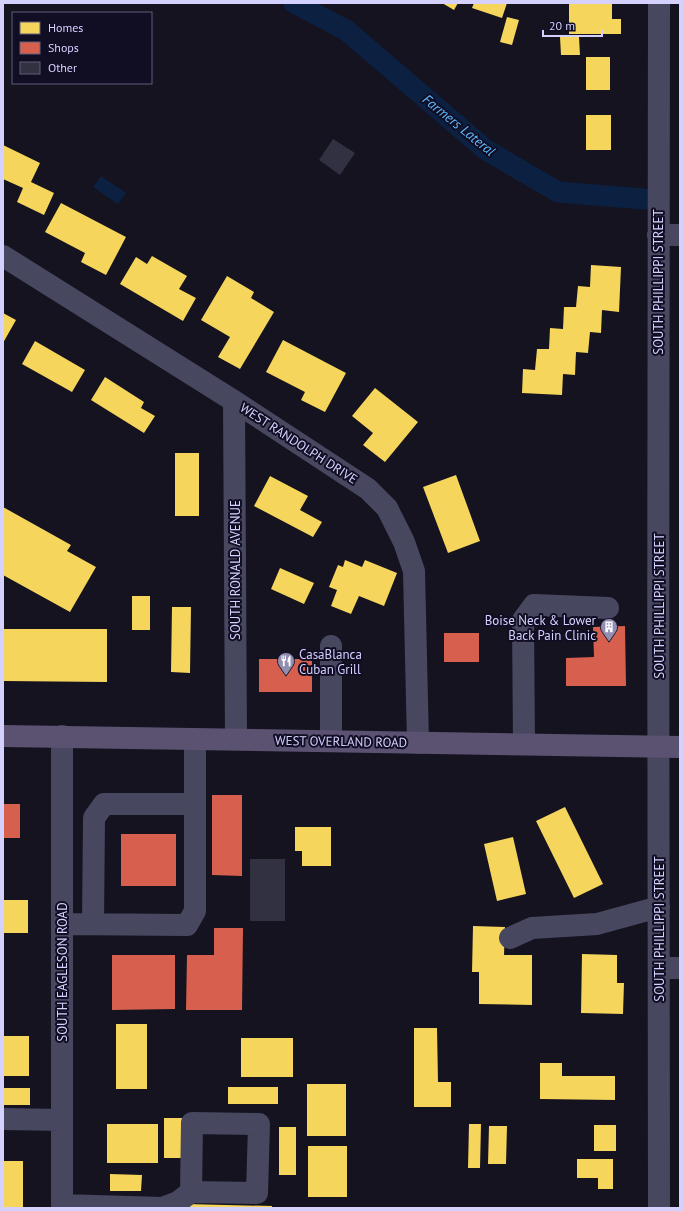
<svg xmlns="http://www.w3.org/2000/svg" width="683" height="1211" font-family="'PT Sans',sans-serif">
  <rect width="100%" height="100%" fill="#14131f"/>
  <path fill="#0c2142" d="M101 176 126 193 118 204 93 187Z"/>
  <path fill="#f6d55c" d="M442 3H458L454 10Z
    M474 3H507L502 18 472 8Z
    M569 3H612V19H621V34H569Z
    M507 17 519 20 512 45 500 42Z
    M560 37H579L580 55H561Z
    M586 57H610V90H586Z
    M586 115H611V150H586Z
    M3 145 40 163 31 182 54 193 44 215 17 202 23 188 3 179Z
    M61 203 126 237 106 275 81 262 85 253 45 232Z
    M152 256 187 276 179 289 196 298 183 321 120 284 136 257 147 264Z
    M591 265 621 267 619 312 602 310 601 333 590 332 588 353 576 352 575 375 563 374 562 395 522 393 523 369 535 370 537 349H549L550 328 563 329 564 307H576L578 286 590 287Z
    M227 276 254 292 251 298 274 312 240 369 218 357 230 337 201 320Z
    M3 313 16 320 3 343Z
    M283 340 346 373 325 412 301 400 305 392 266 372Z
    M35 341 85 370 72 392 22 364Z
    M105 377 144 402 141 408 155 416 144 433 91 400Z
    M375 388 418 422 385 462 363 445 373 433 352 416Z
    M175 453H199V516H175Z
    M456 475 480 541 448 553 423 487Z
    M270 476 308 496 300 510 322 522 313 537 254 506Z
    M3 507 71 545 67 551 96 567 70 612 3 575Z
    M345 560 362 567 365 560 397 573 384 606 359 596 351 614 331 606 337 590 329 587 338 565 343 567Z
    M280 568 314 583 304 604 271 589Z
    M132 596H150V630H132Z
    M172 607H191L190 673 171 672Z
    M3 629H107V682L3 681Z
    M565 807 603 884 574 898 536 821Z
    M295 827H331V866H302V851H295Z
    M513 837 526 894 497 901 484 844Z
    M3 900H28V933H3Z
    M473 926 505 927 504 955H532V1005L479 1004V972H472Z
    M582 954 617 955V983H624L623 1014 581 1013Z
    M116 1024H147V1089H116Z
    M414 1028H437L438 1082H451V1107H414Z
    M3 1036H29V1076H3Z
    M241 1038H293V1077H241Z
    M540 1063H562V1076H615V1100L540 1099Z
    M307 1084H346V1136H307Z
    M228 1087H278V1104H228Z
    M3 1088H30V1105H3Z
    M164 1118H185V1158H164Z
    M107 1124H158V1163H107Z
    M469 1124H481L480 1168H468Z
    M594 1125H616V1151H594Z
    M489 1126H507L506 1164H488Z
    M279 1127H296V1175H279Z
    M308 1146H347V1197H308Z
    M577 1159H613V1189H598V1178H577Z
    M3 1161H23V1208H3Z
    M110 1174 142 1175 141 1191H110Z
    M186 1204 272 1206V1208H186Z"/>
  <path fill="#d6604d" d="M625 626 626 686H566V658L594 657 593 627Z
    M444 633H479V662H444Z
    M259 659H312V692H259Z
    M212 795H242V876L212 875Z
    M3 804H20V838H3Z
    M121 834H176V886H121Z
    M214 928H243L242 1010H186L187 955H214Z
    M112 955H175V1009L112 1010Z"/>
  <g fill="none" stroke-linecap="round" stroke-linejoin="round">
    <path stroke="#0c2142" stroke-width="21" d="M294 3 346 30 486 150 558 192 644 199"/>
  </g>
  <path fill="#323141" d="M333 139 355 153 340 175 319 160Z
    M250 859H285V921H250Z"/>
  <g fill="none" stroke-linecap="round" stroke-linejoin="round">
    <path stroke="#484760" stroke-width="22" d="M659 3C657 405 659 806 659 1208
      M658 235H680
      M3 256 234 401 368 489 387 508 404 542 414 571 418 743
      M234 401 236 739
      M331 646V741
      M524 744 523 620 534 605 608 608
      M62 924 187 925 195 911V739
      M93 924 94 818 104 804H195
      M510 938 532 928 597 924 659 907
      M660 968H680
      M3 1119 62 1120
      M62 1205 162 1208 178 1202 191 1192 192 1123 259 1124 257 1193 191 1192
      M62 1208V736"/>
    <path stroke="#5b5171" stroke-width="22" d="M3 736 680 747"/>
  </g>
  <defs>
    <symbol id="building-pin" viewBox="-11 -11 22 30"><path d="M0 17L-7.5 6A9.5 9.5 0 1 1 7.5 6Z" fill="#918eb1" stroke="#110e24"/><path d="M-4-6H4V6H1V3H-1V6H-4ZM-2.5-4.3h1.7v1.8h-1.7ZM.8-4.3h1.7v1.8H.8ZM-2.5-1h1.7V.8h-1.7ZM.8-1h1.7V.8H.8Z" fill="#fff"/></symbol>
    <symbol id="restaurant-pin" viewBox="-11 -11 22 30"><path d="M0 17L-7.5 6A9.5 9.5 0 1 1 7.5 6Z" fill="#918eb1" stroke="#110e24"/><path d="M-5-6h1v4h1v-4h1v4h1v-4h1v5L-1.5 .5V6h-2V.5L-5-1ZM5-6V6H3V1.5H1.5Q1.5-4 5-6Z" fill="#fff"/></symbol>
  </defs>
  <g fill-rule="evenodd">
    <use href="#building-pin" x="599" y="617" width="20" height="27"/>
    <use href="#restaurant-pin" x="276" y="651" width="20" height="27"/>
  </g>
  <g text-anchor="middle" stroke-width="4" stroke-linejoin="round" paint-order="stroke">
    <g font-size="13" fill="#d5d1ff" stroke="#110e24">
      <text transform="translate(658 282) rotate(-90)" y="5">SOUTH PHILLIPPI STREET</text>
      <text transform="translate(299 443) rotate(33)" y="5">WEST RANDOLPH DRIVE</text>
      <text transform="translate(235 570) rotate(-90)" y="5">SOUTH RONALD AVENUE</text>
      <text transform="translate(659 606) rotate(-90)" y="5">SOUTH PHILLIPPI STREET</text>
      <text transform="translate(341 741) rotate(1)" y="5">WEST OVERLAND ROAD</text>
      <text transform="translate(659 929) rotate(-90)" y="5">SOUTH PHILLIPPI STREET</text>
      <text transform="translate(62 972) rotate(-90)" y="5">SOUTH EAGLESON ROAD</text>
    </g>
    <g font-size="13" fill="#d5d1ff" stroke="#110e24" text-anchor="end">
      <text x="596" y="625">Boise Neck &amp; Lower<tspan x="596" dy="15">Back Pain Clinic</tspan></text>
      <text x="299" y="659" text-anchor="start">CasaBlanca<tspan x="299" dy="15">Cuban Grill</tspan></text>
    </g>
    <g font-size="14" font-style="italic" fill="#5fb9ff" stroke="#110e24">
      <text transform="translate(459 125) rotate(39)" y="5">Farmers Lateral</text>
    </g>
  </g>
  <rect width="683" height="1211" fill="none" stroke="#d5d1ff" stroke-width="8"/>
  <rect x="12" y="12" width="140" height="72" fill="#110e24" stroke="#5f5c7c"/>
  <rect x="20" y="22" width="20" height="12" fill="#f6d55c" stroke="#5f5c7c"/>
  <text x="48" y="32" font-size="12" fill="#d5d1ff">Homes</text>
  <rect x="20" y="42" width="20" height="12" fill="#d6604d" stroke="#5f5c7c"/>
  <text x="48" y="52" font-size="12" fill="#d5d1ff">Shops</text>
  <rect x="20" y="62" width="20" height="12" fill="#323141" stroke="#5f5c7c"/>
  <text x="48" y="72" font-size="12" fill="#d5d1ff">Other</text>
  <path d="M543 30v6h59v-6" fill="none" stroke="#d5d1ff" stroke-width="2"/>
  <text x="549" y="30" font-size="12" fill="#d5d1ff" stroke="#110e24" stroke-width="3" paint-order="stroke">20 m</text>
</svg>
